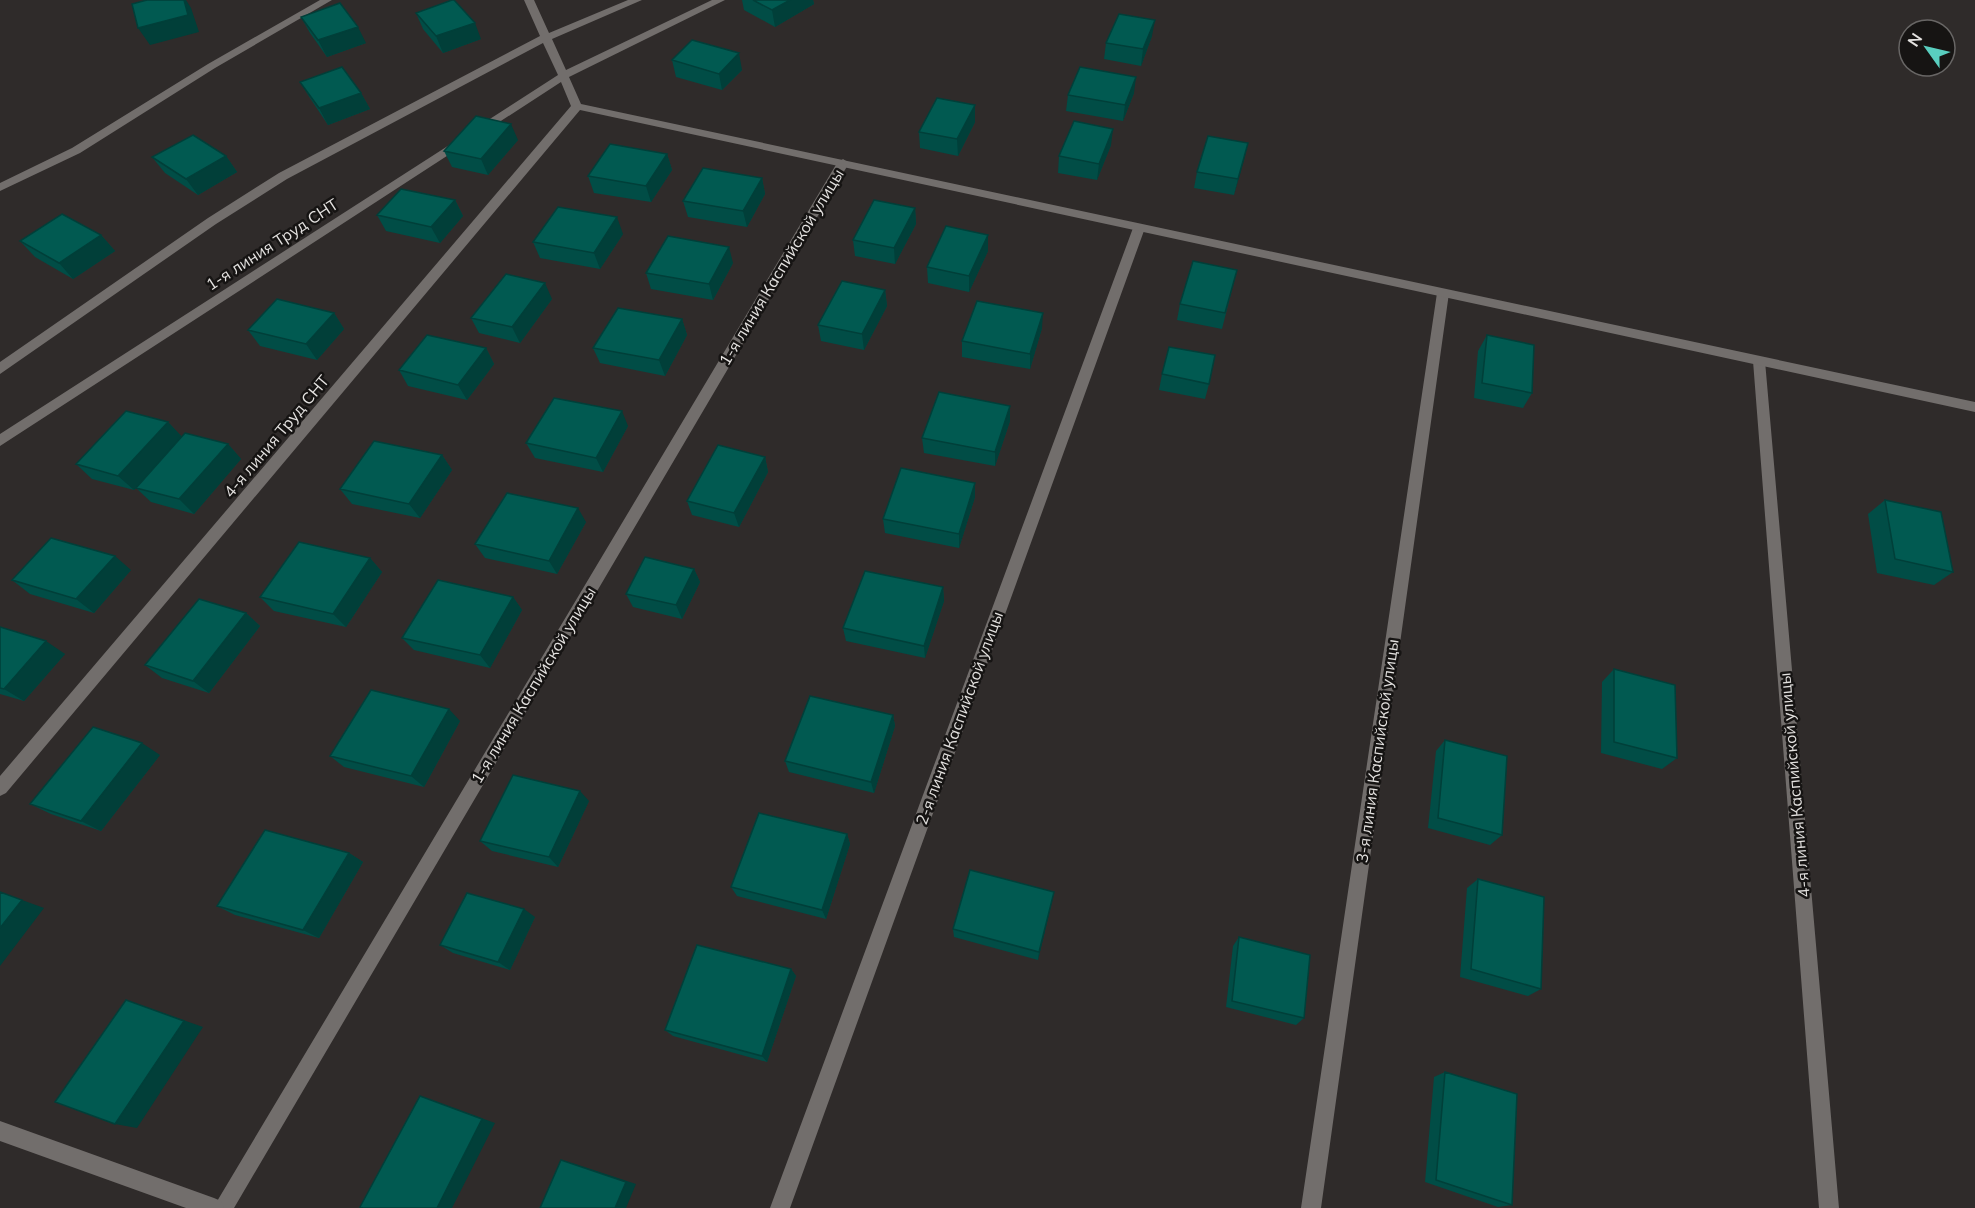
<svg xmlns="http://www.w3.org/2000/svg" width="1975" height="1208" font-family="Mulish,sans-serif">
  <rect width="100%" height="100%" fill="#2f2b2a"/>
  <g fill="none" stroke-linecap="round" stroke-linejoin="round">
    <path fill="#726e6c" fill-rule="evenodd" d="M843 159 849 163 234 1208H213L837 163Z
      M1139 224 1145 228 790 1208H770L1133 228Z
      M1443 289 1449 293 1321 1208H1301L1437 293Z
      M1759 356 1765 361 1839 1208H1819L1753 361Z"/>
    <path fill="#726e6c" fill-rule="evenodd" d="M320 0H332L215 68 80 153 0 191V183L72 148 208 64Z
      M524 0H534L549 33 628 0H642L552 39 566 70 712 0H725L569 77 581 104 1975 402V412L580 110 6 793 0 796V776L571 106 561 82 0 446V434L558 75 543 43 287 179 216 224 0 374V362L208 218 279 173 540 36Z
      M0 1121 214 1198 221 1201 224 1208H186L0 1141Z"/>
  </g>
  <path fill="#014d46" d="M742 0H813L814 4 775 27 744 10Z
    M416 13 481 39 443 53 423 29Z
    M301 17 366 43 327 57 310 33Z
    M1152 36 1141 66 1104 59 1106 43Z
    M672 60 742 70 722 90 676 77Z
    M300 82 361 93 370 109 328 125 310 98Z
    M1134 93 1123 121 1066 111 1068 95Z
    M975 122 958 156 920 148 919 132Z
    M518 140 488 175 452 167 444 151Z
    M1248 143 1234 195 1194 188 1197 172Z
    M1111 145 1097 180 1058 173 1059 156Z
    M667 154 672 170 651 202 594 193 588 176Z
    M226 156 237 172 198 195 165 173 152 157Z
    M762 178 765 194 747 227 688 217 683 201Z
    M455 200 463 216 440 243 386 231 377 215Z
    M915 208 916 224 895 264 855 256 853 240Z
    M623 234 600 269 540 258 533 242Z
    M101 235 115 251 73 279 35 257 20 241Z
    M988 235V251L969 292 928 283 927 267Z
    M733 263 713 300 651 289 646 273Z
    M1237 270 1222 329 1177 320 1180 304Z
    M885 290 887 306 864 350 821 341 818 325Z
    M552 299 520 343 479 333 471 318Z
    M334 313 344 329 317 360 260 346 248 330Z
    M682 319 687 335 665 376 600 363 593 348Z
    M1042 328 1030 369 962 357V341Z
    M1487 335 1532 393 1523 408 1474 398 1478 351Z
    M486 348 494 364 467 400 408 386 399 370Z
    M1162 374 1209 384 1205 399 1159 390Z
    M1010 421 995 466 924 453 922 438Z
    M168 422 182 437 228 444 241 459 194 514 151 502 136 488 134 490 92 479 76 464Z
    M628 426 603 472 535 458 526 443Z
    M442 455 452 470 420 518 352 504 340 489Z
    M765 457 768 472 739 527 692 515 687 501Z
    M975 497 959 548 885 533 883 519Z
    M1885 500 1953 572 1934 585 1877 573 1868 514Z
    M586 522 557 574 485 558 475 544Z
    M370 558 382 572 346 627 274 611 260 597Z
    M694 569 700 582 682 619 633 607 626 594Z
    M131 570 94 613 30 594 12 580Z
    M943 587 944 601 925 658 846 641 843 628Z
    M513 597 522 610 490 668 414 650 402 638Z
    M246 613 260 626 209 693 162 678 145 665Z
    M0 627 65 654 24 701 0 694Z
    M1614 669 1677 758 1662 769 1601 753 1602 682Z
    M893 715 895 726 874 793 789 772 785 761Z
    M460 721 424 787 344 767 330 756Z
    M1445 740 1502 835 1490 845 1428 828 1436 751Z
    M160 755 101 831 51 814 30 804Z
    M589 801 558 867 492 851 480 841Z
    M847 834 850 844 826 919 737 896 731 887Z
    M349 853 363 862 319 938 235 915 217 906Z
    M1478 879 1541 989 1528 996 1460 977 1467 888Z
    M1054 892 1038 960 954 937 953 929Z
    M535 917 510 970 453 953 440 945Z
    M1239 937 1304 1018 1296 1025 1226 1007 1233 946Z
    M791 969 796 976 767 1062 673 1036 665 1030Z
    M1445 1072 1512 1205 1498 1207 1425 1182 1434 1077Z"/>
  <path fill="#013f39" d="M184 0H186L191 8 199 32 150 45 138 28Z
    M790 0H813L814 4 775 27 772 10Z
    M1155 20 1152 36 1141 66 1143 49Z
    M475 23 481 39 443 53 436 36Z
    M358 27 366 43 327 57 318 40Z
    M739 53 742 70 722 90 719 74Z
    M1136 77 1134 93 1123 121 1125 105Z
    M361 93 370 109 328 125 319 108Z
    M975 105V122L958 156 957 139Z
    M511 124 518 140 488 175 481 159Z
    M1113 129 1111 145 1097 180 1099 164Z
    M1248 143 1244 160 1234 195 1238 179Z
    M667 154 672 170 651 202 646 186Z
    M226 156 237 172 198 195 186 179Z
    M762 178 765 194 747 227 743 211Z
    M455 200 463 216 440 243 431 227Z
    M915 208 916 224 895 264 894 248Z
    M617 217 623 234 600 269 594 253Z
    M101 235 115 251 73 279 59 263Z
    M988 235V251L969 292V276Z
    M729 247 733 263 713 300 709 284Z
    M545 283 552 299 520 343 512 327Z
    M885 290 887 306 864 350 862 334Z
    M334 313 344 329 317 360 306 344Z
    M1043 313 1042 328 1030 369V354Z
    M682 319 687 335 665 376 659 360Z
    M486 348 494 364 467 400 458 385Z
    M1010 406V421L995 466V452Z
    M622 411 628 426 603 472 596 458Z
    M168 422 182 437 134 490 118 476Z
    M228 444 241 459 194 514 179 499Z
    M442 455 452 470 420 518 409 504Z
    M765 457 768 472 739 527 734 513Z
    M975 483V497L959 548V534Z
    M578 508 586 522 557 574 549 561Z
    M115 556 131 570 94 613 76 599Z
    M370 558 382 572 346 627 333 614Z
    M694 569 700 582 682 619 676 605Z
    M943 587 944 601 925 658 924 646Z
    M513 597 522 610 490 668 480 655Z
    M246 613 260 626 209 693 193 681Z
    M46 641 65 654 24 701 4 689Z
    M449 709 460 721 424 787 411 776Z
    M893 715 895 726 874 793 871 782Z
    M142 743 160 755 101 831 81 821Z
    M580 791 589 801 558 867 549 857Z
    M847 834 850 844 826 919 822 910Z
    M349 853 363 862 319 938 303 930Z
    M1054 892 1052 901 1038 960 1039 952Z
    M22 900 44 908 0 966V928Z
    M524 909 535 917 510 970 498 962Z
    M791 969 796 976 767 1062 762 1056Z
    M126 1000 203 1027 137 1128 115 1124Z
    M434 1101 495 1123 452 1208H437Z
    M572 1163 636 1184 626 1208H615Z"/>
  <path fill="#015a51" stroke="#013f39" stroke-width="1.5" d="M147 0H184L188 15 138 28 132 4Z
    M452 0H454L475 23 436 36 416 13Z
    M753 0H790L772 10Z
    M340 3 358 27 318 40 301 17Z
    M1119 14 1155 20 1143 49 1106 43Z
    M692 40 739 53 719 74 672 60Z
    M342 67 361 93 319 108 300 82Z
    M1080 67 1136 77 1125 105 1068 95Z
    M937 98 975 105 957 139 919 132Z
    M476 116 511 124 481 159 444 151Z
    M1074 121 1113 129 1099 164 1059 156Z
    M193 135 226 156 186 179 152 157Z
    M1208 136 1248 143 1238 179 1197 172Z
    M610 144 667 154 646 186 588 176Z
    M703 168 762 178 743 211 683 201Z
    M401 189 455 200 431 227 377 215Z
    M874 200 915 208 894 248 853 240Z
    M558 207 617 217 594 253 533 242Z
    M62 214 101 235 59 263 20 241Z
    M946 226 988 235 969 276 927 267Z
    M668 236 729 247 709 284 646 273Z
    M1193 261 1237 270 1225 313 1180 304Z
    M506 274 545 283 512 327 471 318Z
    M842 281 885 290 862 334 818 325Z
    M277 299 334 313 306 344 248 330Z
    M977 301 1043 313 1030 354 962 341Z
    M618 308 682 319 659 360 593 348Z
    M427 335 486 348 458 385 399 370Z
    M1487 335 1534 345 1532 393 1482 383Z
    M1169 347 1215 355 1209 384 1162 374Z
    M939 392 1010 406 995 452 922 438Z
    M554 398 622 411 596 458 526 443Z
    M126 411 168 422 118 476 76 464Z
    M185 433 228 444 179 499 136 488Z
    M374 441 442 455 409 504 340 489Z
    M718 445 765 457 734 513 687 501Z
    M901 468 975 483 959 534 883 519Z
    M507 493 578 508 549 561 475 544Z
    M1885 500 1941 512 1953 572 1895 559Z
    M51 538 115 556 76 599 12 580Z
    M299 542 370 558 333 614 260 597Z
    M645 557 694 569 676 605 626 594Z
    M865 571 943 587 924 646 843 628Z
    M438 580 513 597 480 655 402 638Z
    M199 599 246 613 193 681 145 665Z
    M0 627 46 641 4 689 0 688Z
    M1614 669 1675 685 1677 758 1614 742Z
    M371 690 449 709 411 776 330 756Z
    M810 696 893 715 871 782 785 761Z
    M93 727 142 743 81 821 30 804Z
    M1445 740 1507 756 1502 835 1438 818Z
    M513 775 580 791 549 857 480 841Z
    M759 813 847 834 822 910 731 887Z
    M265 830 349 853 303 930 217 906Z
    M970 870 1054 892 1039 952 953 929Z
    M1478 879 1544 897 1541 989 1471 969Z
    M0 892 22 900 0 928Z
    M467 893 524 909 498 962 440 945Z
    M1239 937 1310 955 1304 1018 1232 1001Z
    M697 945 791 969 762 1056 665 1030Z
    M126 1000 184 1021 115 1124 55 1102Z
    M1445 1072 1517 1094 1512 1205 1436 1180Z
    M420 1096 482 1119 437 1208H363L360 1207Z
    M561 1160 626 1182 615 1208H540Z"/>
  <g text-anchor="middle" stroke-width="5" stroke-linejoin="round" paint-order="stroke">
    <g font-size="16" fill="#e4e2e0" stroke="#161413">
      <text transform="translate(272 244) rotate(-33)" y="6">1-я линия Труд СНТ</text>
      <text transform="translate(781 267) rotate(-59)" y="6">1-я линия Каспийской улицы</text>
      <text transform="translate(276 436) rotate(-50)" y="6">4-я линия Труд СНТ</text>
      <text transform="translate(533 685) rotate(-59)" y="6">1-я линия Каспийской улицы</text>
      <text transform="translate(959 718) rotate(-70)" y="6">2-я линия Каспийской улицы</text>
      <text transform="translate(1377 751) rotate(-82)" y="6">3-я линия Каспийской улицы</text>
      <text transform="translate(1794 785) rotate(-95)" y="6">4-я линия Каспийской улицы</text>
    </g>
  </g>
  <g transform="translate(1927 48) rotate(304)"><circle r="28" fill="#161413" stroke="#686665" stroke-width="1.5"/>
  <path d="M0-4.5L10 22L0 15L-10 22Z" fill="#59cebf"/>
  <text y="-9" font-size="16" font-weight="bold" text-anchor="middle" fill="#e4e2e0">N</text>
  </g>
</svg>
